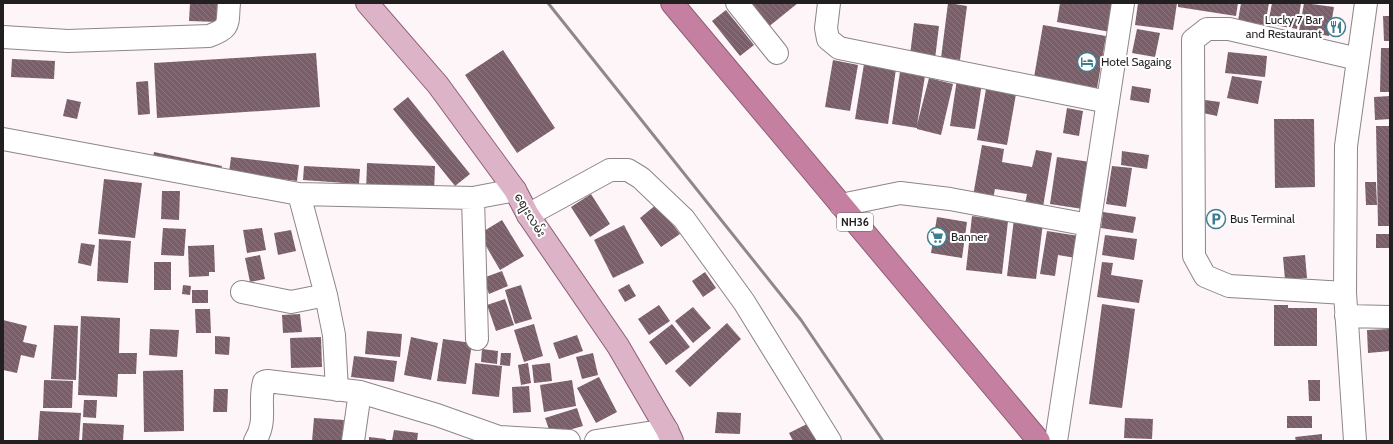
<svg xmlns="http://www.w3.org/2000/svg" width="1393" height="444" font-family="Cabin,'Noto Sans Myanmar',sans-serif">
  <defs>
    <pattern id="building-back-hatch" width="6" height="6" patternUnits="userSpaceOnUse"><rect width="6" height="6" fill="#7a5e6a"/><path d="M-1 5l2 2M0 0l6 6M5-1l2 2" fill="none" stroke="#8b767e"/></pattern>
  </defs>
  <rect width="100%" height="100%" fill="#fef5f9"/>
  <path fill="url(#building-back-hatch)" d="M190 3H218V22L189 21Z
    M747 3H798L767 28Z
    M948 3 967 6 960 60 941 58Z
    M1060 3H1115L1110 32 1057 22Z
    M1138 3H1177L1173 30 1135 25Z
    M1178 3H1238L1236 16 1178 7Z
    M1241 3H1269L1265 25 1238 21Z
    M1272 3H1301L1297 29 1268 24Z
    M1304 3 1334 7 1329 36 1299 31Z
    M726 10 754 45 740 56 712 21Z
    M1383 16H1390V41H1384Z
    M914 23 939 26 935 59 910 55Z
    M1043 25 1106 36 1096 94 1033 83Z
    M1137 29 1160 33 1155 57 1132 53Z
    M1381 48H1390V92H1380Z
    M503 50 555 128 517 153 465 75Z
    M1228 52 1267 56 1265 77 1225 73Z
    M316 53 320 107 157 118 154 63Z
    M12 59 55 61 54 79 11 77Z
    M833 60 858 65 850 111 825 107Z
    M864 64 896 69 888 124 855 119Z
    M900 72 925 76 917 125 929 78 953 84 941 135 917 129V128L892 124Z
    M1232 76 1262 81 1258 104 1227 98Z
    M957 79 982 83 975 129 950 126Z
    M148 81 150 114 138 115 136 82Z
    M1132 86 1151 89 1149 103 1130 100Z
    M986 89 1016 94 1007 145 977 140Z
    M1390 96V119L1375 120 1374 97Z
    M408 97 470 174 455 186 393 109Z
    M67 99 81 102 77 119 63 116Z
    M1205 100 1220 102 1217 116 1203 113Z
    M1067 108 1083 111 1079 136 1063 133Z
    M1274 119H1314L1315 187 1275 188Z
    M1376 126H1390V226H1378Z
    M982 145 1004 149 1002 162 1032 167 1036 150 1052 153 1043 207 1025 204 1027 194 995 189 993 199 973 196Z
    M1122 151 1149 155 1147 169 1121 165Z
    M154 152 222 166 219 178 151 165Z
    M231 157 299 165 297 181 229 173Z
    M1057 157 1090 162 1083 209 1050 204Z
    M367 163 435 166 434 193 366 191Z
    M304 166 360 169 359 184 303 180Z
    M1112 166 1132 168 1126 207 1106 204Z
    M104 179 142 183 135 238 98 234Z
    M1365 182H1376L1377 205H1366Z
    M162 191H180L179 220 161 219Z
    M591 194 610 224 590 237 571 207Z
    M657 204 680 234 661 247 640 218Z
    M1103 212 1136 217 1133 233 1101 228Z
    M972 216 1008 221 1002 274 966 270Z
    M937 217 967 222 962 258 931 253Z
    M1014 219 1043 223 1036 279 1007 276Z
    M502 220 524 256 500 270 479 234Z
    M624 225 644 263 613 278 594 240Z
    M163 228 186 229 184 256 161 255Z
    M262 228 266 250 247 253 243 230Z
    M291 230 296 251 278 255 274 233Z
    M1047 231 1079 236 1076 258 1058 255 1055 276 1040 274Z
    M1376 234H1390V248H1376Z
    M1105 235 1137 239 1134 260 1102 255Z
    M99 239 131 241 128 283 97 281Z
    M81 243 95 245 91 266 78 263Z
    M214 245 215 272H209V276L189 277 188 246Z
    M260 255 265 279 250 282 245 258Z
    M1305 255 1307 278 1285 280 1283 257Z
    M154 262H171V290H154Z
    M1102 262 1113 263 1111 275 1143 280 1139 303 1097 297Z
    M502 271 508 286 489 294 483 278Z
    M705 272 716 288 703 297 692 281Z
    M629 284 636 296 625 302 618 290Z
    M183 285 191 286 190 295 182 294Z
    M521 285 532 319 515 324 505 290Z
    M192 290H208V303H192Z
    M505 299 514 325 496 331 487 305Z
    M1102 304 1135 309 1122 408 1089 404Z
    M659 305 670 321 649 335 638 319Z
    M1274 305H1288V308H1317V346H1274Z
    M693 307 711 328 693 343 675 321Z
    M195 309H210L211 333H196Z
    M300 314 302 332 283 333 282 315Z
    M81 316 120 318 119 353H137L136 374H118L117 397 78 395Z
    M3 320 27 326 23 342 37 345 34 358 21 355 17 373 3 370Z
    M727 323 741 339 690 387 675 371Z
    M534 324 543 356 524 362 514 330Z
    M672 324 690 347 666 365 649 342Z
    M54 325 78 326 76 380 51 379Z
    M150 329 179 330 177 357 149 355Z
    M1390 329V351L1368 353 1367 330Z
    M367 331 402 334 400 357 365 354Z
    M577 335 583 351 559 359 553 343Z
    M215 336 230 337 229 355 215 354Z
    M321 337 322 367 291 368 290 338Z
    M411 337 438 343 431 380 404 375Z
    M443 339 472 343 466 384 437 381Z
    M482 349 498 351 497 364 481 362Z
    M501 353H511L510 366 500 365Z
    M593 353 598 375 582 379 576 357Z
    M354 356 397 361 394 382 351 377Z
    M475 363 502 366 499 397 472 394Z
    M528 363 531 383 521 385 518 365Z
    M550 363 552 381 534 383 532 365Z
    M183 370 184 431 144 432 143 371Z
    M599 377 617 412 596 423 577 388Z
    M44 380 73 381 72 408H43Z
    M572 380 576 406 544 412 540 385Z
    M1308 380H1320V401H1309Z
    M529 386 531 412 513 413 512 387Z
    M214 389H228L227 412H213Z
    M84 400H97L96 418 83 417Z
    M577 408 583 426 551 435 545 418Z
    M40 411 81 413 79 441 38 440Z
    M717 412 741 413 740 434 715 433Z
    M1287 416H1312V428H1287Z
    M314 418 344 420 342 441H312Z
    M1125 418 1153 419 1152 439 1124 438Z
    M83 423 124 425 123 441H82Z
    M807 424 817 441H793L789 433Z
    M394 430 418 433 417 441H392Z
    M1322 434V441H1296L1295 437Z
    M369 437 386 439V441H369Z"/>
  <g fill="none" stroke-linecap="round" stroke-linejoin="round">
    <defs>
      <path id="minor" d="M737 3 777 53
        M829 3 826 28 828 39 839 48 1108 102
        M3 37 68 41 209 36C231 28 227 25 229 3
        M3 139 299 194 473 198 515 190
        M299 194 326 295 334 335 337 390
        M473 198 477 339
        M841 205 900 193 950 199 1089 225
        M528 215 610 170H628L641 178 684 219 744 302 830 441
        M242 292 291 302 326 295
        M1345 293 1229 286 1205 276 1194 256 1193 40 1207 29H1229L1358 59
        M1346 316 1390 317
        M255 441C268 420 258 404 264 382L267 381 360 392 437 415 499 437 569 441
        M353 441 360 392
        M596 441 667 430
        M1056 441 1123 3
        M1355 441 1345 293 1346 146 1366 3"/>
      <path id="major" d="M367 3 438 85 515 190 528 215 618 346 667 430 672 441"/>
      <path id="highway" d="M672 3 1039 441"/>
    </defs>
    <use href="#minor" stroke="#8d8588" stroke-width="24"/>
    <use href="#major" stroke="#8c5e74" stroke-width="24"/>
    <use href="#highway" stroke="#8c5e74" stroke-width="24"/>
    <use href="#minor" stroke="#fff" stroke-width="22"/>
    <use href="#major" stroke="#dcb3c7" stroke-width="22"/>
    <use href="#highway" stroke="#c580a1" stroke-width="22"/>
    <path stroke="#8e888a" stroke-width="3" d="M548 3 801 320 883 441"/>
  </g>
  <defs>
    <symbol id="restaurant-ring" viewBox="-11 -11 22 22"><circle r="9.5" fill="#fff" stroke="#3d7f90" stroke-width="1.5"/><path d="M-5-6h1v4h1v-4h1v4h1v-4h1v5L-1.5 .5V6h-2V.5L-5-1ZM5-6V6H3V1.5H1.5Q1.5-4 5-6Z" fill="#3d7f90"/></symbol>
    <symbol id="hotel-ring" viewBox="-11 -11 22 22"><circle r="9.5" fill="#fff" stroke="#3d7f90" stroke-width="1.5"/><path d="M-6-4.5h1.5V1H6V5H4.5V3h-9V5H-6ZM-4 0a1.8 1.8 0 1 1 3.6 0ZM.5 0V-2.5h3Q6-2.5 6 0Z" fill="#3d7f90"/></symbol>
    <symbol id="parking-ring" viewBox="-11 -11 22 22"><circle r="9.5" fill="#fff" stroke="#3d7f90" stroke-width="1.5"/><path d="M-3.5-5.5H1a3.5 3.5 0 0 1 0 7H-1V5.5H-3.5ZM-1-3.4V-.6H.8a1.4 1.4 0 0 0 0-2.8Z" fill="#3d7f90"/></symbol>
    <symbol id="supermarket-ring" viewBox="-11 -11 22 22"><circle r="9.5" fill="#fff" stroke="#3d7f90" stroke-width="1.5"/><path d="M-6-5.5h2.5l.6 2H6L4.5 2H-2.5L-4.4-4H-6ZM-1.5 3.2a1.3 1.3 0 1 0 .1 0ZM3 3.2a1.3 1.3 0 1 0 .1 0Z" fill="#3d7f90"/></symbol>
  </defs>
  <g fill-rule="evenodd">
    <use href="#restaurant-ring" x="1325" y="16" width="22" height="22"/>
    <use href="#hotel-ring" x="1076" y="51" width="22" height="22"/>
    <use href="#parking-ring" x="1205" y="208" width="22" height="22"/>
    <use href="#supermarket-ring" x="926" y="226" width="22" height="22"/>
  </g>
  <g text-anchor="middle" stroke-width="4" stroke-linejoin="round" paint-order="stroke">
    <rect fill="#fff" stroke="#646263" stroke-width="1" x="837" y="213" width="36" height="18" rx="3"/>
    <g font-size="11" font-weight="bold" fill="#221f20">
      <text x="855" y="226">NH36</text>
    </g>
    <g font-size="12" fill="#221f20" stroke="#fff" text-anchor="start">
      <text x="1322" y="24" text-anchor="end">Lucky 7 Bar<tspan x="1322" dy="14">and Restaurant</tspan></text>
      <text x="1101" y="66">Hotel Sagaing</text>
      <text x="1230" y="223">Bus Terminal</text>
      <text x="951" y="241">Banner</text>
    </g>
    <g font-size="12" fill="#221f20" stroke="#fff">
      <text transform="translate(530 215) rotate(59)" y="4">စျေးလမ်း</text>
    </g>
  </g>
  <rect width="1393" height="444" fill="none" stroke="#221f20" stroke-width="8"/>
</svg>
